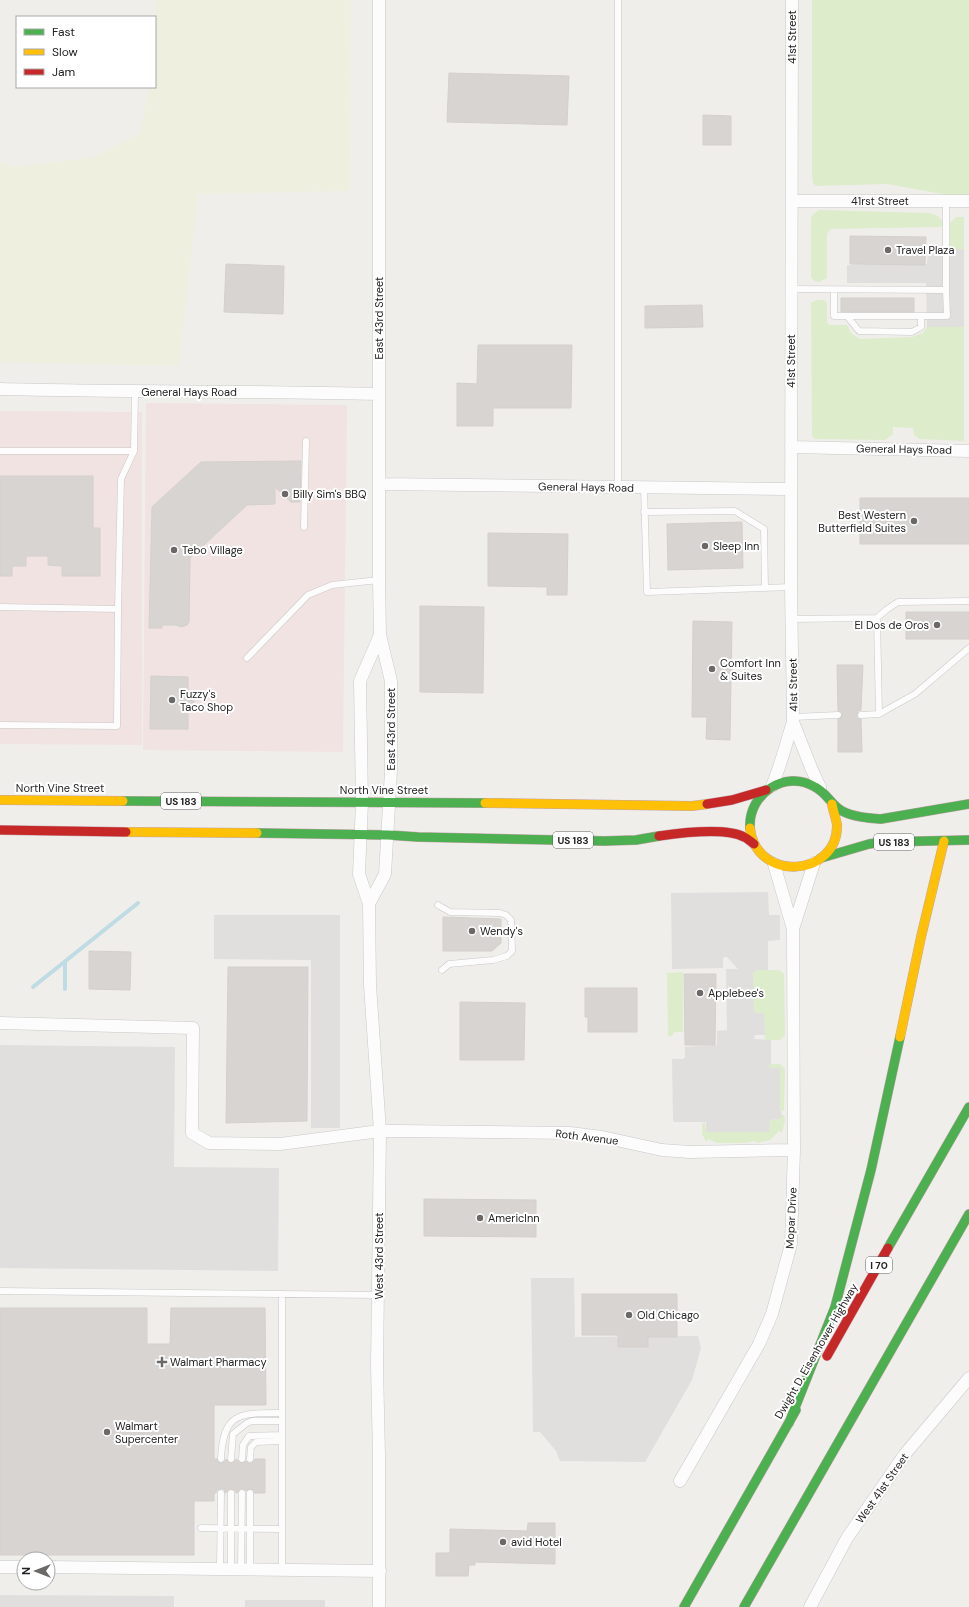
<svg xmlns="http://www.w3.org/2000/svg" width="969" height="1607" font-family="'DM Sans',sans-serif">
  <rect width="100%" height="100%" fill="#f0eeeb"/>
  <path fill="#f1e3e1" d="M146 403 347 405 343 752 143 750Z
    M0 411 142 412V745L0 744Z"/>
  <path fill="#efefdf" d="M156 0H351L350 191 198 194 179 366 0 362V162L13 167 95 157 140 133 149 87H155Z"/>
  <path fill="#ddeccb" d="M812 0H969V197H959L887 184 816 186 813 183 812 174Z
    M819 210 930 213C937 215 943 218 943 225L941 227 831 229 827 234V278L819 282 814 281 811 277V218L813 214Z
    M956 217H964V249L954 250 950 246V223Z
    M816 300H824L827 303V322L829 325H847L851 333 860 339 912 337 923 333 927 327H964V441L919 439 914 435 913 428 893 427V434L885 440 815 439 812 436 811 303Z
    M756 970H779L784 974 785 1035 780 1040H765L763 1013H756L754 1011 753 974Z
    M683 972V1032H674L672 1036H668L667 973Z
    M770 1064H780L785 1069 784 1111H782L780 1108V1068H770L768 1066Z
    M782 1115H784L785 1120 782 1133 779 1131 770 1140 757 1143 754 1141 745 1143H717L708 1139 706 1142 702 1134V1124L705 1122 706 1132 769 1131 770 1120 780 1119Z"/>
  <path fill="#e0dfde" d="M964 249V327H927L926 283H847V265L927 264 928 250Z
    M768 892 769 915H780V940L768 941V970H756L753 974 754 1011 756 1013H763L764 1015 765 1035H755L754 1039 771 1040V1064L768 1066 770 1068H780V1108L782 1115 780 1119 770 1120 769 1132H706V1122H674L673 1120 672 1059H683L685 1057V1047L717 1045V1031L727 1030 726 969H738L727 957H724L723 959V968L672 969 671 893Z
    M214 915H340V1128H311V960L214 959Z
    M0 1045 175 1047 174 1167 279 1168 278 1271 0 1268Z
    M531 1278H574L575 1337 698 1336 701 1348 692 1380 645 1462 560 1461 556 1451 540 1432H533Z
    M0 1595 174 1596V1607H0Z
    M245 1600H325V1607H245Z"/>
  <g fill="none" stroke-linecap="round" stroke-linejoin="round">
    <path stroke="#bfdbe3" stroke-width="4" d="M65 961V989
      M33 987 138 903"/>
  </g>
  <path fill="#d7d4d2" stroke="#d3d0cc" d="M449 73 569 76 567 125 447 122Z
    M703 115 731 116V145H703Z
    M850 236 926 237 925 265 850 264Z
    M226 264 284 266 283 314 224 312Z
    M841 298H914V312H841Z
    M702 305 703 327 645 328V306Z
    M478 345H572L571 408H493V426H457V383L477 384Z
    M301 461 300 502H291L275 487V504L247 505 190 558 189 622 187 625 181 627 176 625H162V628H149L152 507 201 462Z
    M0 476H93V528H100V576H62V566L48 565V556H26V566H12V576H0Z
    M860 498H969V544H860Z
    M742 522 743 568 668 570 667 524Z
    M488 533 568 534 567 595H547V587L488 586Z
    M420 606 484 607 483 693 420 692Z
    M906 612H969V639H906Z
    M693 621 732 622 730 740 706 739 707 717H692Z
    M837 665H863L861 710 858 711 857 715V718L861 719 862 752H838V719L842 715V712L838 711Z
    M151 676 188 677V693H194V708H188V729H150Z
    M443 917 501 919V943L492 951H443Z
    M89 951 131 952 130 990 89 989Z
    M228 967H308L307 1121 226 1123Z
    M684 974H716L715 1045H685Z
    M585 988H637V1032H588V1017H585Z
    M460 1002 525 1003 524 1060H460Z
    M424 1199 536 1200V1237L424 1236Z
    M582 1294H677V1337H648V1347H618V1335H582Z
    M0 1308H147V1344H170L171 1308H265L266 1405H214V1459H217L218 1462 221 1463 224 1462 226 1459 231 1463 234 1462 236 1459 242 1463 246 1461 248 1463H252L255 1459H265V1493H254V1490L250 1489 246 1491 244 1489H240L237 1493H236L235 1490 231 1489 225 1493 224 1489H221L217 1490 216 1493H214V1501H194V1555H0Z
    M528 1523H555V1564L475 1562V1565H469L468 1576H436V1553H450V1529L527 1531Z"/>
  <g fill="none" stroke-linecap="round" stroke-linejoin="round">
    <defs>
      <path id="lane" d="M618 0V487
        M791 289 946 290V201
        M834 290V316H947L946 290
        M847 316 859 331 912 332 921 327V316
        M0 451H134
        M644 487 647 592 791 587
        M644 512 735 511 764 529 765 588
        M304 527 306 441
        M0 607 118 609 121 479 134 451 135 392
        M877 618 879 714
        M792 619 877 618 886 610 898 602 969 601
        M247 658 308 595 332 585 379 580
        M861 715 879 714 915 694 969 648
        M793 717 838 715
        M0 725 117 726 118 609
        M438 905 450 912 500 913 506 915 511 920 512 951 507 956 493 960 449 964 442 970
        M0 1291 378 1295
        M221 1459C223 1411 241 1413 282 1413
        M231 1459 233 1434 247 1423 252 1421H282
        M242 1459 243 1445 249 1436 282 1435
        M250 1459 251 1447 256 1442 282 1441
        M201 1528 282 1529
        M220 1569 221 1493
        M231 1569V1493
        M241 1569 242 1493
        M250 1570V1493
        M282 1570V1294"/>
      <path id="street" d="M792 0 791 587 793 717V722L812 770 820 787
        M792 201H969
        M0 389C126 392 253 391 379 394
        M791 447 969 451
        M380 484 791 489
        M772 786C781 765 786 743 793 722
        M369 904 385 874 391 771V681L380 635 379 580V0
        M793 929 814 863
        M0 1023 193 1028 192 1133 209 1143 280 1144 380 1131H398L570 1133 602 1137 662 1150 690 1152 794 1150
        M680 1481 759 1344 772 1314 791 1244 794 1150 793 929 774 864
        M0 1567H24
        M48 1567 380 1571
        M379 1607V1456L377 1366 380 1131 370 985 369 904 359 874 362 802 360 681 380 635
        M810 1607 847 1538 905 1454 969 1378"/>
      <path id="fast" d="M123 801 485 803
        M750 828C748 794 785 769 815 787 827 793 831 805 842 811 854 817 868 818 881 819L969 804
        M257 833 388 835 418 837 604 841 636 840 659 836
        M821 858 869 844 883 842 969 840
        M888 1248 969 1107
        M789 1423 835 1307 871 1170 900 1037
        M684 1607 796 1410
        M744 1607 969 1214"/>
      <path id="slow" d="M0 800 123 801
        M485 803 692 806 707 804
        M750 828C756 883 838 877 837 825 836 818 833 811 832 804
        M126 832 257 833
        M900 1037 921 937 944 841"/>
      <path id="jam" d="M707 804 732 800 766 790
        M0 830 126 832
        M659 836C680 833 725 827 744 837 747 838 751 842 754 844
        M827 1356 888 1248"/>
    </defs>
    <use href="#lane" stroke="#c9c8c7" stroke-width="7"/>
    <use href="#street" stroke="#c9c8c7" stroke-width="13"/>
    <use href="#fast" stroke="#c5a2ac" stroke-width="10"/>
    <use href="#slow" stroke="#c5a2ac" stroke-width="10"/>
    <use href="#jam" stroke="#c5a2ac" stroke-width="10"/>
    <use href="#lane" stroke="#fdfcfc" stroke-width="6"/>
    <use href="#street" stroke="#fdfcfc" stroke-width="12"/>
    <use href="#fast" stroke="#4caf50" stroke-width="9"/>
    <use href="#slow" stroke="#ffc107" stroke-width="9"/>
    <use href="#jam" stroke="#c62828" stroke-width="9"/>
  </g>
  <g fill="#6a6968" stroke="#fff" stroke-width="1.5">
    <circle cx="888" cy="250" r="4"/>
    <circle cx="285" cy="494" r="4"/>
    <circle cx="914" cy="521" r="4"/>
    <circle cx="705" cy="546" r="4"/>
    <circle cx="174" cy="550" r="4"/>
    <circle cx="937" cy="625" r="4"/>
    <circle cx="712" cy="669" r="4"/>
    <circle cx="172" cy="700" r="4"/>
    <circle cx="472" cy="931" r="4"/>
    <circle cx="700" cy="993" r="4"/>
    <circle cx="480" cy="1218" r="4"/>
    <circle cx="629" cy="1315" r="4"/>
    <path d="M160 1356h4v4h4v4h-4v4h-4v-4h-4v-4h4z"/>
    <circle cx="107" cy="1432" r="4"/>
    <circle cx="503" cy="1542" r="4"/>
  </g>
  <g text-anchor="middle" stroke-width="4" stroke-linejoin="round" paint-order="stroke">
    <g fill="#fff" stroke="#646464" stroke-width="1">
      <rect x="161" y="793" width="40" height="16" rx="3"/>
      <rect x="553" y="832" width="40" height="16" rx="3"/>
      <rect x="874" y="834" width="40" height="16" rx="3"/>
      <rect x="866" y="1257" width="26" height="16" rx="3"/>
    </g>
    <g font-size="10" font-weight="bold" fill="#222">
      <text x="181" y="805">US 183</text>
      <text x="573" y="844">US 183</text>
      <text x="894" y="846">US 183</text>
      <text x="879" y="1269">I 70</text>
    </g>
    <g font-size="11" fill="#222" stroke="#fff">
      <text transform="translate(792 37) rotate(-90)" y="4">41st Street</text>
      <text x="880" y="205">41rst Street</text>
      <text transform="translate(379 318) rotate(-90)" y="4">East 43rd Street</text>
      <text transform="translate(791 361) rotate(-90)" y="4">41st Street</text>
      <text x="189" y="396">General Hays Road</text>
      <text transform="translate(904 449) rotate(1)" y="4">General Hays Road</text>
      <text transform="translate(586 487) rotate(1)" y="4">General Hays Road</text>
      <text transform="translate(793 685) rotate(-91)" y="4">41st Street</text>
      <text transform="translate(391 729) rotate(-90)" y="4">East 43rd Street</text>
      <text x="60" y="792">North Vine Street</text>
      <text x="384" y="794">North Vine Street</text>
      <text transform="translate(587 1137) rotate(7)" y="4">Roth Avenue</text>
      <text transform="translate(791 1218) rotate(-87)" y="4">Mopar Drive</text>
      <text transform="translate(379 1256) rotate(-90)" y="4">West 43rd Street</text>
      <text transform="translate(816 1351) rotate(-60)" y="4">Dwight D. Eisenhower Highway</text>
      <text transform="translate(882 1488) rotate(-55)" y="4">West 41st Street</text>
    </g>
    <g font-size="11" fill="#222" stroke="#fff" text-anchor="start">
      <text x="896" y="254">Travel Plaza</text>
      <text x="293" y="498">Billy Sim's BBQ</text>
      <text x="906" y="519" text-anchor="end">Best Western<tspan x="906" dy="13">Butterfield Suites</tspan></text>
      <text x="713" y="550">Sleep Inn</text>
      <text x="182" y="554">Tebo Village</text>
      <text x="929" y="629" text-anchor="end">El Dos de Oros</text>
      <text x="720" y="667">Comfort Inn<tspan x="720" dy="13">&amp; Suites</tspan></text>
      <text x="180" y="698">Fuzzy's<tspan x="180" dy="13">Taco Shop</tspan></text>
      <text x="480" y="935">Wendy's</text>
      <text x="708" y="997">Applebee's</text>
      <text x="488" y="1222">AmericInn</text>
      <text x="637" y="1319">Old Chicago</text>
      <text x="170" y="1366">Walmart Pharmacy</text>
      <text x="115" y="1430">Walmart<tspan x="115" dy="13">Supercenter</tspan></text>
      <text x="511" y="1546">avid Hotel</text>
    </g>
  </g>
  <rect x="16" y="16" width="140" height="72" fill="#ffffff" stroke="#a7a7a7"/>
  <rect x="24" y="29" width="20" height="6" fill="#4caf50" stroke="#a7a7a7"/>
  <text x="52" y="36" font-size="12" fill="#222222">Fast</text>
  <rect x="24" y="49" width="20" height="6" fill="#ffc107" stroke="#a7a7a7"/>
  <text x="52" y="56" font-size="12" fill="#222222">Slow</text>
  <rect x="24" y="69" width="20" height="6" fill="#c62828" stroke="#a7a7a7"/>
  <text x="52" y="76" font-size="12" fill="#222222">Jam</text>
  <g transform="translate(36 1571) rotate(270)"><circle r="19" fill="#ffffff" stroke="#a7a7a7"/>
  <path d="M0-3L7 15L0 10L-7 15Z" fill="#6a6968"/>
  <text y="-6" font-size="11" font-weight="bold" text-anchor="middle" fill="#222222">N</text>
  </g>
</svg>
